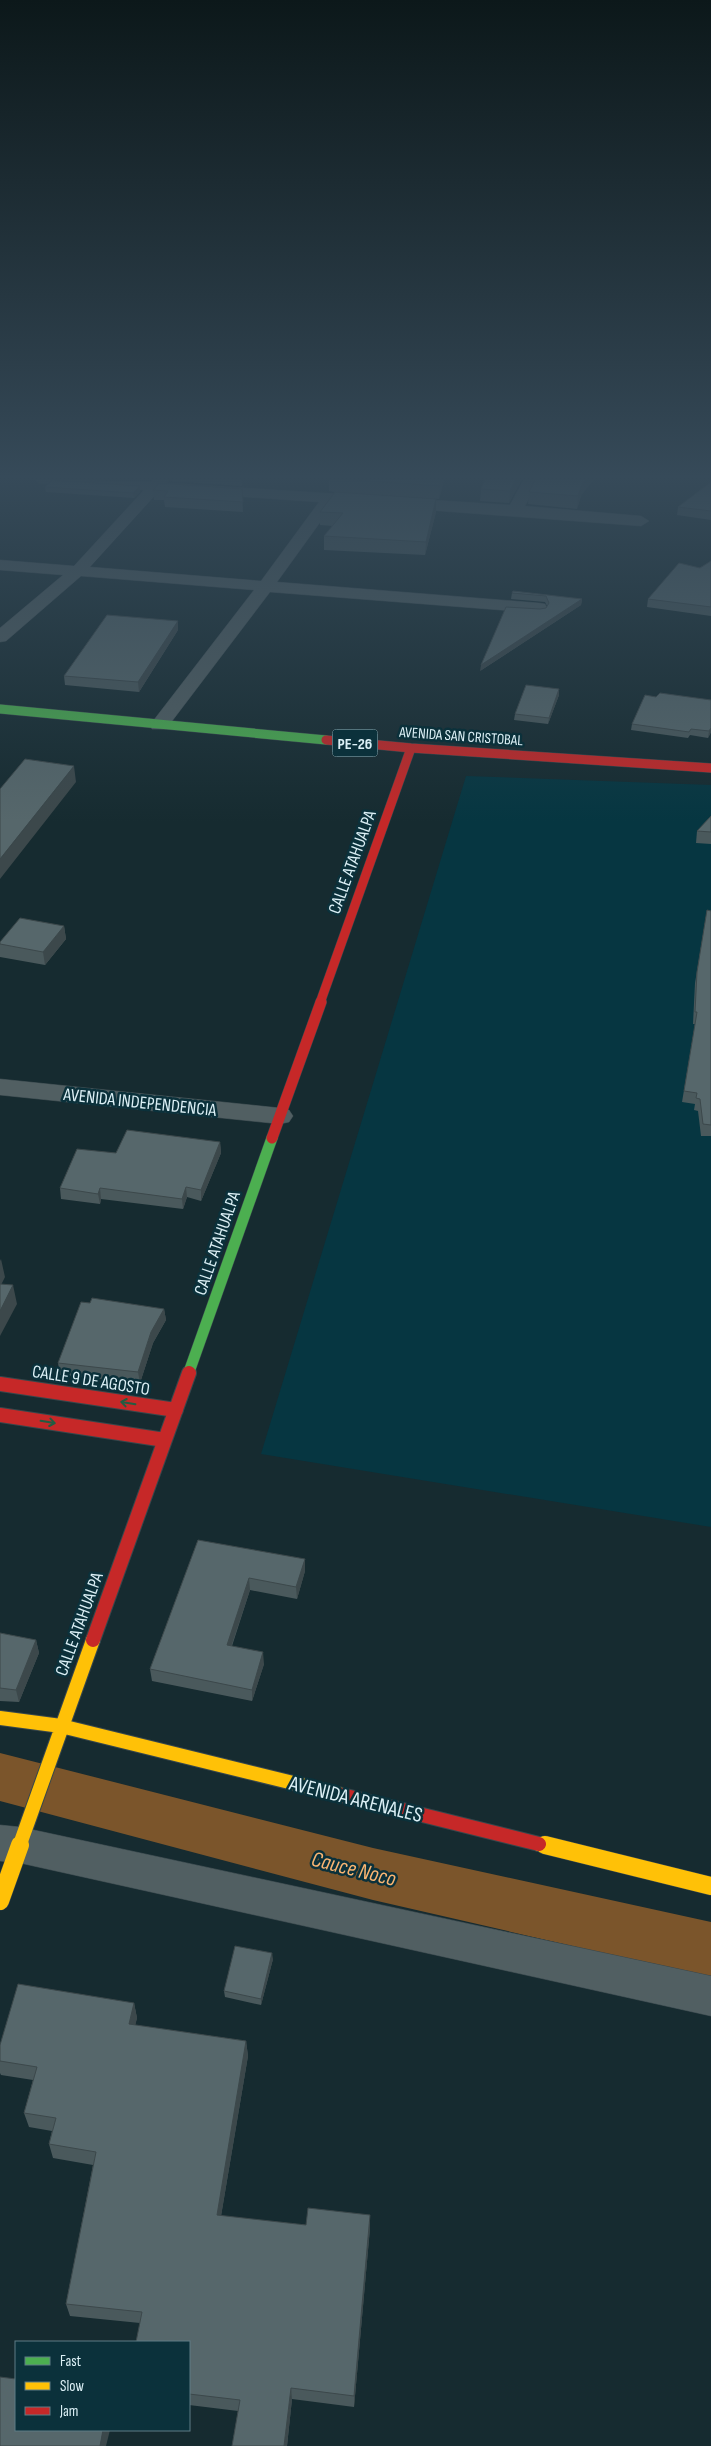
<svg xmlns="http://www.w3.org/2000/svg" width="711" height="2446" font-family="'Sofia Sans Condensed',sans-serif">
  <rect width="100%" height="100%" fill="#162b30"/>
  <path fill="#063641" d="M466 776 711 785V1527L261 1454Z"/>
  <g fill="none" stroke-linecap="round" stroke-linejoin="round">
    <path fill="#7b552b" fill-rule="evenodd" d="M0 1753 373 1848 711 1922V1978L373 1900 0 1801Z"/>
    <defs>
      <path id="street" d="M33 479 151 482 154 479H169L167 483 510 505 524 479H539L525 506 641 516 649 521 641 526 334 503 277 582 539 603 545 604 547 608 545 612 539 613 270 592 166 729H152L150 725 254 590 81 576 6 641 0 642V628L63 575 0 570V560L74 566 144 490 40 483ZM159 491 319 502 261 581 90 567Z
        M0 1079 280 1108 289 1110 293 1116 289 1122 280 1124 0 1095Z
        M0 1825 20 1827 711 1976V2016L20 1863 0 1861Z"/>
      <path id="fast-far2" d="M0 709 14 710"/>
      <path id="fast-far1" d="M0 709 326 740"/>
      <path id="fast" d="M189 1372 272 1138"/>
      <path id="slow-far1" d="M0 1718 61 1726 342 1795
        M539 1844 550 1847
        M19 1847 93 1640"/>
      <path id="slow" d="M545 1845 711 1886
        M0 1901 20 1845"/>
      <path id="jam-far2" d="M326 740 411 748 711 768
        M320 1003 411 748"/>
      <path id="jam-far1" d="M272 1138 321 1002
        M188 1374 189 1372"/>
      <path id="jam" d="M0 1384 176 1410
        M0 1415 165 1440
        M93 1640 189 1373
        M342 1795 539 1844"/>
    </defs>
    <use href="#street" stroke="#38474c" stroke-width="1"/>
    <use href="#fast-far2" stroke="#38474c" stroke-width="8"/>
    <use href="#fast-far1" stroke="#38474c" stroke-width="10"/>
    <use href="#fast" stroke="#38474c" stroke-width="12"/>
    <use href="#slow-far1" stroke="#38474c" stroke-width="16"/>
    <use href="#slow" stroke="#38474c" stroke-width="19"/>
    <use href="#jam-far2" stroke="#38474c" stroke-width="10"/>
    <use href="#jam-far1" stroke="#38474c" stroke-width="12"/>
    <use href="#jam" stroke="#38474c" stroke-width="16"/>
    <use href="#street" fill="#515f62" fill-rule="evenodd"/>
    <use href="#fast-far2" stroke="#4caf50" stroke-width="7"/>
    <use href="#fast-far1" stroke="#4caf50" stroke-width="9"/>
    <use href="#fast" stroke="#4caf50" stroke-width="11"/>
    <use href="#slow-far1" stroke="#ffc107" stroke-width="14"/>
    <use href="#slow" stroke="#ffc107" stroke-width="18"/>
    <use href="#jam-far2" stroke="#c62828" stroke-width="9"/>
    <use href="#jam-far1" stroke="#c62828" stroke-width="11"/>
    <use href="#jam" stroke="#c62828" stroke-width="14"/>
  </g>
  <path fill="#4a595c" d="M123 479H151L150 480Z
    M170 479H241L242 486 170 481Z
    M329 479H444L439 499 362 494 436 512 425 555 324 550V536L333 526 320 525V512L335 492 329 491Z
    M522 479 509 503 480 501 481 489Z
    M711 482V520L677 515 678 507Z
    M45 487 140 492 134 498 46 492Z
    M242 489 243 512 165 507 164 500H154L153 490Z
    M529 492 581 496 577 509 528 504Z
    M711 561V616L647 607 648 599Z
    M512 593 582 599 581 605 480 671 540 609 546 608 547 606 545 602 511 599Z
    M178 630 139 692 65 685 64 676Z
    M559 689V695L548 724 514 720 515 714Z
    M656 697 711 732 708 738 690 735 688 738 631 730 632 724Z
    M711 816V844L696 843 697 831Z
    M707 910 711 911V1136H701L698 1111 694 1110 695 1104 682 1102 695 1024H693L695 983Z
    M64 926 66 939 45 965 0 957V942Z
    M220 1142 221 1153 201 1201 187 1197 183 1209 101 1199 100 1204 61 1199 60 1188 116 1153Z
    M90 1303 164 1309 166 1320 153 1343 140 1383 60 1375 58 1363Z
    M198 1540 305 1571 297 1599 250 1590 232 1646 264 1664 252 1701 152 1681 150 1669Z
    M0 1633 36 1640 39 1653 19 1702 0 1701Z
    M273 1959 261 2005 225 1997 224 1991Z
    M134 2003 137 2018 135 2025 246 2041 248 2056 221 2216 306 2225 370 2215V2228L354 2407 292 2399 287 2446H232L238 2411 189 2405V2342L140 2323 70 2316 66 2304 93 2165 53 2158 49 2144 52 2131 29 2127 24 2113 33 2080 1 2075 0 2073V2045Z"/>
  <path fill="#3c484b" d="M441 479H444L439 499 440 486Z
    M516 479H522L509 503 510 491Z
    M586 479H594L581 496 577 509 578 496 582 484Z
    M140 486V492L134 498 133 493Z
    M436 499V512L425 555 426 542Z
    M582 599 581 605 480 671 481 665Z
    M178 621V630L139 692 138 682Z
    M559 689V695L548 724 549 718Z
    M711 728V732L708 738 709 731Z
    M74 766 76 782 0 879V859Z
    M64 926 66 939 45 965 43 952Z
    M220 1142 221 1153 201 1201V1190Z
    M186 1187 187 1197 183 1209 182 1199Z
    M100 1188 101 1199 100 1204 98 1194Z
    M1 1259 5 1277 0 1287V1261Z
    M13 1285 17 1304 0 1336V1311Z
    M164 1309 166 1320 153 1343 140 1383 138 1372 151 1332Z
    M305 1559V1571L297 1599 296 1587Z
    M249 1578 250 1590 228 1656 227 1645Z
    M36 1640 39 1653 19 1702 16 1690Z
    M263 1652 264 1664 252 1701V1690Z
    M272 1953 273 1959 261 2005V1999Z
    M134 2003 137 2018 132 2039 129 2024Z
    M246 2041 248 2056 219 2228 217 2215Z
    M370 2215V2228L354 2407V2396Z
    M291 2388 292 2399 287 2446H284Z
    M103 2430H110L106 2446H100Z"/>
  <path fill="#56676b" stroke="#3c484b" d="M340 479H441L440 486Z
    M485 479H516L510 491 481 489Z
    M535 479H586L582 484 578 496 529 492Z
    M52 480 140 486 133 493 45 487Z
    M711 482V511L678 507Z
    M159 483 242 489 243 502 164 497 168 491 153 490Z
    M335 492 436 499 426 542 324 536 343 513 320 512Z
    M711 561V607L648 599 679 563 700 568Z
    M513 591 582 599 481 665 506 607 540 609 546 608 549 603 546 596 512 593Z
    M107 615 178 621 138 682 64 676Z
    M526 685 559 689 549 718 515 714Z
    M660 693 711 700V728L709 731 691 729 689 732 632 724 645 695 656 697Z
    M25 759 74 766 0 859V789Z
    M711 816V832L697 831Z
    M707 910 711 911V1125L703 1124 700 1099 696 1098 697 1093 684 1091 697 1012H695L697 972Z
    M20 918 64 926 43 952 0 944V942Z
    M127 1130 220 1142 201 1190 186 1187 182 1199 100 1188 98 1194 60 1188 77 1149 116 1153Z
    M0 1284 13 1285 0 1311Z
    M92 1298 164 1309 151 1332 138 1372 58 1363 81 1302 90 1303Z
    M198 1540 305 1559 296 1587 249 1578 227 1645 263 1652 252 1690 150 1669Z
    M0 1633 36 1640 16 1690 0 1688Z
    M235 1946 272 1953 261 1999 224 1991Z
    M18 1984 134 2003 129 2024 246 2041 217 2215 306 2225 308 2208 370 2215 354 2396 291 2388 284 2446H232L240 2400 189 2394V2342H136L142 2312 66 2304 96 2152 49 2144 56 2118 24 2113 37 2067 0 2061V2045Z
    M0 2377 16 2379V2430H103L100 2446H0Z"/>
  <defs><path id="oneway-shaft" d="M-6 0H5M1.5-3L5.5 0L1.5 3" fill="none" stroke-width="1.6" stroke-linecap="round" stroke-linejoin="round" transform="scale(1.25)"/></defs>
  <g stroke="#225d42">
    <use href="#oneway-shaft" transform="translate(128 1403) rotate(-171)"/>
    <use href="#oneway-shaft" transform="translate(48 1422) rotate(9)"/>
  </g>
  <linearGradient id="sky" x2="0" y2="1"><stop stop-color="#0c181a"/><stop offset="0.58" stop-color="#364a59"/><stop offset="1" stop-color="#364a59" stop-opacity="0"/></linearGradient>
  <rect width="711" height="822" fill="url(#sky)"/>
  <g text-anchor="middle" stroke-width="5" stroke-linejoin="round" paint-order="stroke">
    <g font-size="15" fill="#dcf0f6" stroke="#0b313b">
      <text transform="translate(461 736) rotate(4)" y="5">AVENIDA SAN CRISTOBAL</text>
    </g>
    <rect fill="#0b313b" stroke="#9db7be" stroke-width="1" x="332.5" y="729.5" width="45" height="27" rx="4"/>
    <g font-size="16" font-weight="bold" fill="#dcf0f6">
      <text x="355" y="749">PE-26</text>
    </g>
    <g font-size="18" fill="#dcf0f6" stroke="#0b313b">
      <text transform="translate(352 862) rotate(-70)" y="6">CALLE ATAHUALPA</text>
      <text transform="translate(140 1102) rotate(6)" y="6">AVENIDA INDEPENDENCIA</text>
      <text transform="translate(217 1243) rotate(-71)" y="6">CALLE ATAHUALPA</text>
      <text transform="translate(91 1380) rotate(9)" y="6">CALLE 9 DE AGOSTO</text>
      <text transform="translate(79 1624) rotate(-70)" y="6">CALLE ATAHUALPA</text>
    </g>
    <g font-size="21" fill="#dcf0f6" stroke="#0b313b">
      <text transform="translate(356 1799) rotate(14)" y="7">AVENIDA ARENALES</text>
    </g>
    <g font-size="22" font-style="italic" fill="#f9b572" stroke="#0b313b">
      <text transform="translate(354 1868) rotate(14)" y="8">Cauce Noco</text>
    </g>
  </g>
  <rect x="15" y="2341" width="175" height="90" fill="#0b313b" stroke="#5f7d86"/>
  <rect x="25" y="2357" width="25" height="8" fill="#4caf50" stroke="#5f7d86"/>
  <text x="60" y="2366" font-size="15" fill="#dcf0f6">Fast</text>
  <rect x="25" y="2382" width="25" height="8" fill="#ffc107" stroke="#5f7d86"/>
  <text x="60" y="2391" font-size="15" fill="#dcf0f6">Slow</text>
  <rect x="25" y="2407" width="25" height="8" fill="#c62828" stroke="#5f7d86"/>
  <text x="60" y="2416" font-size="15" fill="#dcf0f6">Jam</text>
</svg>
